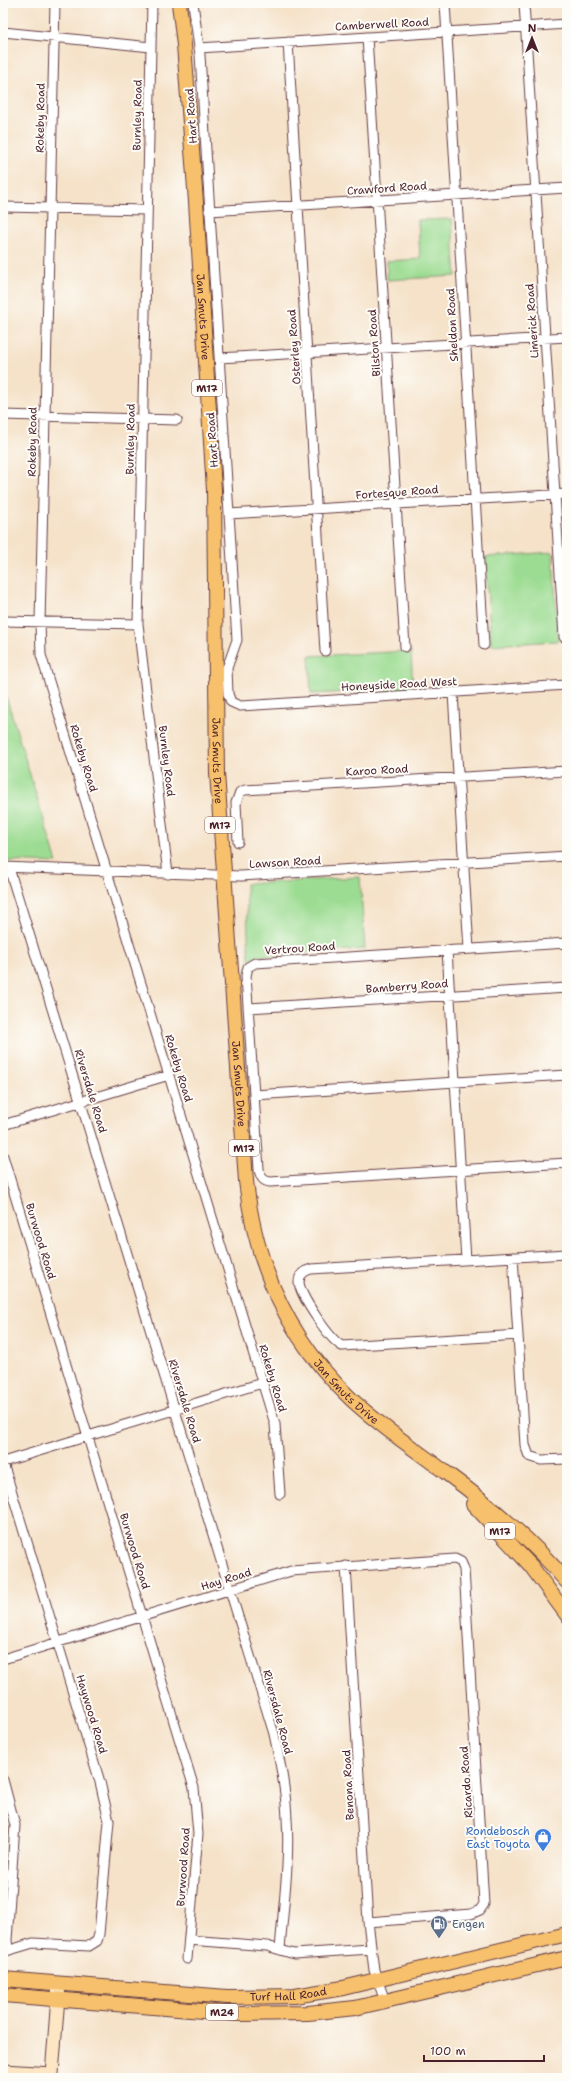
<svg xmlns="http://www.w3.org/2000/svg" width="570" height="2081" font-family="'Shantell Sans',sans-serif">
  <rect width="100%" height="100%" fill="#fdfcf7"/>
  <filter id="ink" filterUnits="userSpaceOnUse"><feTurbulence type="fractalNoise" baseFrequency=".025" numOctaves="2"/><feDisplacementMap in="SourceGraphic" scale="8" xChannelSelector="R" yChannelSelector="G"/><feConvolveMatrix kernelMatrix="1 2 1 2 8 2 1 2 1" color-interpolation-filters="sRGB"/></filter>
  <filter id="wash" filterUnits="userSpaceOnUse"><feTurbulence type="fractalNoise" baseFrequency=".012" numOctaves="4" result="noise"/><feDisplacementMap in="SourceGraphic" scale="16" xChannelSelector="R" yChannelSelector="G"/><feGaussianBlur stdDeviation="0.9" result="paint"/><feColorMatrix in="noise" values="0 0 0 0 0 0 0 0 0 0 0 0 0 0 0 0 0 1.4 0 .05"/><feComposite in="paint" operator="in"/></filter>
  <g filter="url(#wash)">
    <rect width="100%" height="100%" fill="#f5e2c9"/>
    <path fill="#9cdc92" stroke="#737e5e" d="M452 219 456 276 387 280V261L420 259 418 220Z
      M553 552 558 641 491 645 485 557Z
      M411 651 413 689 311 694 309 656Z
      M3 686 57 863 3 861Z
      M360 877 365 949 259 956 249 960 246 884Z"/>
  </g>
  <g filter="url(#ink)">
    <g fill="none" stroke-linecap="round" stroke-linejoin="round">
      <defs>
        <path id="street" d="M55 3 40 622 41 655 275 1424 280 1494
          M152 3 138 624 168 874
          M193 3 200 55 237 640 227 668 228 694 231 702 240 706 567 685
          M445 3 484 645
          M524 3 564 637
          M3 32 151 47
          M367 37 405 647
          M288 42 325 651
          M199 48 567 24
          M3 207 147 210
          M209 211 567 188
          M219 358 567 337
          M3 415 177 420
          M229 514 567 494
          M3 621 138 624
          M453 693 469 949
          M238 842 236 803 240 792 245 790 567 771
          M3 867 241 876 567 856
          M9 868 274 1734C280 1762 286 1790 287 1819 290 1861 283 1908 280 1950
          M567 943 255 963 248 967 246 976 259 1169C260 1176 262 1181 270 1182L567 1163
          M447 950 466 1260
          M248 1008 567 988
          M254 1095 567 1075
          M3 1125 169 1075
          M3 1156 194 1788 198 1834 187 1959
          M513 1257 525 1445 529 1456 541 1460 567 1459
          M518 1335 342 1346C330 1340 300 1296 299 1282 299 1275 304 1271 311 1269L567 1254
          M3 1462 262 1383
          M3 1463 100 1782 109 1821 99 1934 97 1941 89 1946 33 1943 3 1952
          M346 1566 368 1922 374 1970 385 2001
          M3 1659 291 1571 455 1559 461 1562 464 1569 484 1904 480 1910 471 1914 368 1922
          M3 1780 15 1825 7 1940 8 1950
          M189 1940 267 1946 294 1954 371 1949"/>
        <path id="secondary" d="M3 2071 52 2074 59 1984"/>
        <g id="primary">
          <path id="s1" d="M179 3 184 45 196 202 214 490 217 773 246 1181C255 1265 289 1340 351 1399 381 1427 416 1450 449 1475 491 1506 533 1541 567 1582"/>
          <path d="M473 1504 531 1566 567 1615"/>
          <path id="s2" d="M3 1979 227 1997 295 1996 343 1988 567 1934"/>
          <path d="M3 1995 240 2014 308 2013 355 2008 385 2001 567 1958"/>
        </g>
      </defs>
      <use href="#street" stroke="#643c43" stroke-width="11"/>
      <use href="#secondary" stroke="#643c43" stroke-width="15"/>
      <use href="#primary" stroke="#643c43" stroke-width="16"/>
      <use href="#street" stroke="#fff" stroke-width="9"/>
      <use href="#secondary" stroke="#fce6c4" stroke-width="13"/>
      <use href="#primary" stroke="#f7c06c" stroke-width="14"/>
    </g>
  </g>
  <defs>
    <symbol id="shop-pin" viewBox="-11 -11 22 30"><path d="M0 17L-7.5 6A9.5 9.5 0 1 1 7.5 6Z" fill="#3f7fe0" stroke="#fdfcf7"/><path d="M-5-2.5h2.3a2.7 3.5 0 0 1 5.4 0H5L5.5 6h-11ZM-1.5-2.5h3a1.5 2.3 0 0 0-3 0Z" fill="#fff"/></symbol>
    <symbol id="fuel-pin" viewBox="-11 -11 22 30"><path d="M0 17L-7.5 6A9.5 9.5 0 1 1 7.5 6Z" fill="#5c6f8a" stroke="#fdfcf7"/><path d="M-5.5-6h7V0h2V4h1.3V-2.5L3-4.5l.8-.8L6-3V5H2.5V1h-1V6h-7ZM-4.2-4.7v3.2H.2V-4.7Z" fill="#fff"/></symbol>
  </defs>
  <g fill-rule="evenodd">
    <use href="#shop-pin" x="533" y="1827" width="20" height="27"/>
    <use href="#fuel-pin" x="429" y="1914" width="20" height="27"/>
  </g>
  <g text-anchor="middle" stroke-width="4" stroke-linejoin="round" paint-order="stroke">
    <g fill="#fdfcf7" stroke="#806168" stroke-width="1">
      <rect x="192" y="380" width="30" height="16" rx="3"/>
      <rect x="205" y="817" width="30" height="16" rx="3"/>
      <rect x="229" y="1140" width="30" height="16" rx="3"/>
      <rect x="485" y="1523" width="30" height="16" rx="3"/>
      <rect x="206" y="2004" width="32" height="16" rx="3"/>
    </g>
    <g font-size="10" font-weight="bold" fill="#4a1f2b">
      <text x="207" y="392">M17</text>
      <text x="220" y="829">M17</text>
      <text x="244" y="1152">M17</text>
      <text x="500" y="1535">M17</text>
      <text x="222" y="2016">M24</text>
    </g>
    <g font-size="11" fill="#4a1f2b" stroke="#fdfcf7">
      <text transform="translate(382 24) rotate(-3)" y="4">Camberwell Road</text>
      <text transform="translate(137 115) rotate(-89)" y="4">Burnley Road</text>
      <text transform="translate(191 116) rotate(-94)" y="4">Hart Road</text>
      <text transform="translate(40 118) rotate(-89)" y="4">Rokeby Road</text>
      <text transform="translate(387 188) rotate(-4)" y="4">Crawford Road</text>
      <text dy="4" stroke="none"><textPath href="#s1" startOffset="315">Jan Smuts Drive</textPath></text>
      <text transform="translate(532 321) rotate(-94)" y="4">Limerick Road</text>
      <text transform="translate(452 325) rotate(-93)" y="4">Sheldon Road</text>
      <text transform="translate(374 343) rotate(-94)" y="4">Bilston Road</text>
      <text transform="translate(294 347) rotate(-94)" y="4">Osterley Road</text>
      <text transform="translate(130 439) rotate(-89)" y="4">Burnley Road</text>
      <text transform="translate(212 440) rotate(-94)" y="4">Hart Road</text>
      <text transform="translate(32 442) rotate(-89)" y="4">Rokeby Road</text>
      <text transform="translate(397 492) rotate(-4)" y="4">Fortesque Road</text>
      <text transform="translate(399 684) rotate(-3)" y="4">Honeyside Road West</text>
      <text transform="translate(84 758) rotate(73)" y="4">Rokeby Road</text>
      <text transform="translate(167 761) rotate(83)" y="4">Burnley Road</text>
      <text dy="4" stroke="none"><textPath href="#s1" startOffset="759">Jan Smuts Drive</textPath></text>
      <text transform="translate(377 770) rotate(-3)" y="4">Karoo Road</text>
      <text transform="translate(285 862) rotate(-3)" y="4">Lawson Road</text>
      <text transform="translate(300 948) rotate(-4)" y="4">Vertrou Road</text>
      <text transform="translate(407 986) rotate(-4)" y="4">Bamberry Road</text>
      <text transform="translate(179 1068) rotate(73)" y="4">Rokeby Road</text>
      <text dy="4" stroke="none"><textPath href="#s1" startOffset="1083">Jan Smuts Drive</textPath></text>
      <text transform="translate(91 1091) rotate(73)" y="4">Riversdale Road</text>
      <text transform="translate(41 1241) rotate(73)" y="4">Burwood Road</text>
      <text transform="translate(273 1378) rotate(73)" y="4">Rokeby Road</text>
      <text dy="4" stroke="none"><textPath href="#s1" startOffset="1419">Jan Smuts Drive</textPath></text>
      <text transform="translate(185 1401) rotate(73)" y="4">Riversdale Road</text>
      <text transform="translate(135 1551) rotate(73)" y="4">Burwood Road</text>
      <text transform="translate(226 1579) rotate(-17)" y="4">Hay Road</text>
      <text transform="translate(278 1712) rotate(75)" y="4">Riversdale Road</text>
      <text transform="translate(92 1714) rotate(73)" y="4">Haywood Road</text>
      <text transform="translate(466 1782) rotate(-94)" y="4">Ricardo Road</text>
      <text transform="translate(348 1785) rotate(-93)" y="4">Benona Road</text>
      <text transform="translate(183 1867) rotate(-86)" y="4">Burwood Road</text>
      <text dy="4" stroke="none"><textPath href="#s2" startOffset="286">Turf Hall Road</textPath></text>
    </g>
    <g font-size="11" fill="#366cbe" stroke="#fdfcf7" text-anchor="end">
      <text x="530" y="1835">Rondebosch<tspan x="530" dy="13">East Toyota</tspan></text>
    </g>
    <g font-size="11" fill="#4e5e75" stroke="#fdfcf7" text-anchor="start">
      <text x="452" y="1928">Engen</text>
    </g>
  </g>
  <rect width="570" height="2081" fill="none" stroke="#fdfcf7" stroke-width="16"/>
  <g transform="translate(532 38)" stroke="#fdfcf7" stroke-width="3" paint-order="stroke">
  <path d="M0-3L7 15L0 10L-7 15Z" fill="#4a1f2b"/>
  <text y="-6" font-size="11" font-weight="bold" text-anchor="middle" fill="#4a1f2b">N</text>
  </g>
  <path d="M424 2055v6h120v-6" fill="none" stroke="#4a1f2b" stroke-width="2"/>
  <text x="430" y="2055" font-size="12" fill="#4a1f2b" stroke="#fdfcf7" stroke-width="3" paint-order="stroke">100 m</text>
</svg>
